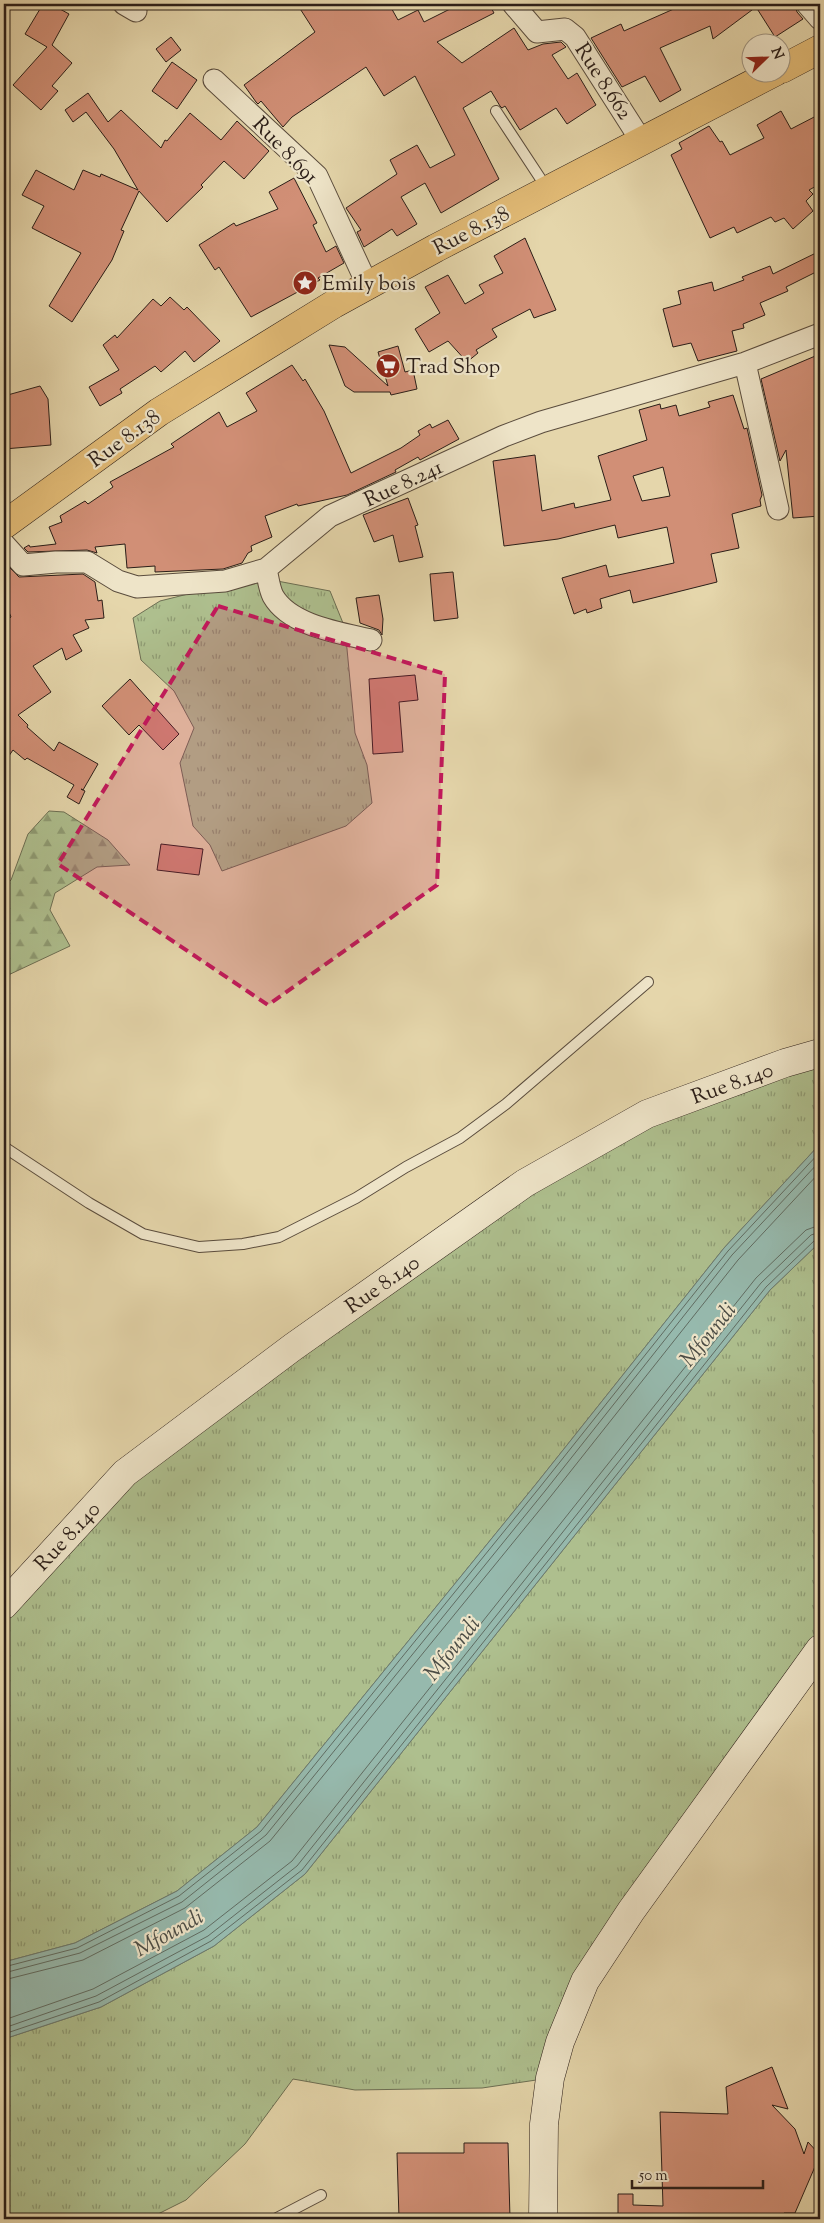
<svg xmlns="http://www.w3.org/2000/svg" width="824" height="2223" font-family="'Sorts Mill Goudy',serif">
  <defs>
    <pattern id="grass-tufts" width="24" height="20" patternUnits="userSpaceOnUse" patternTransform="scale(1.25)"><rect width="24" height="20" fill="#aebf8e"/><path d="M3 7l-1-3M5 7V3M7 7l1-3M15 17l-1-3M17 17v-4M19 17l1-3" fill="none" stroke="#8e9b73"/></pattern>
    <pattern id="forest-firs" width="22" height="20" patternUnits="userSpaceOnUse" patternTransform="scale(1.25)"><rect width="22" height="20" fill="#aebf8e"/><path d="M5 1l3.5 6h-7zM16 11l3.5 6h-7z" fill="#8e9b73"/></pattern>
  </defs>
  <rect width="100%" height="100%" fill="#e5d6ab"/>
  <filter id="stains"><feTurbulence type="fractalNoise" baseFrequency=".004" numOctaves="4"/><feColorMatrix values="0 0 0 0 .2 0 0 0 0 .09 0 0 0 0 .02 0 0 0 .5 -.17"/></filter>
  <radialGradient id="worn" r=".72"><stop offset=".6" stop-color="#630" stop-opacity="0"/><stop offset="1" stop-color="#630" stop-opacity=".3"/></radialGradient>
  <path fill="url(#grass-tufts)" stroke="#6c6e53" d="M256 577 330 591 345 628 355 733 367 765 372 803 346 826 222 871 210 845 193 826 180 763 194 728 174 691 141 660 133 618 160 601Z
    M820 1053V1144L724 1248 536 1484 257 1827 177 1891 75 1943 4 1962V1605L125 1473 647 1114Z
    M820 1242V1674L717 1793 631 1911 550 2078 482 2088 355 2090 293 2079 245 2144 186 2200 148 2219H4V2039L101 2007 214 1946 305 1874 770 1290Z"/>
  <path fill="url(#forest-firs)" stroke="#6c6e53" d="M49 811 64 812 108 840 130 865 97 867 55 893 50 910 70 946 4 977V887L11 880 28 834Z"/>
  <path fill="#96b9ad" stroke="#6b7b71" d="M820 1144V1242L770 1290 305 1874 214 1946 101 2007 4 2039V1962L75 1943 177 1891 257 1827 536 1484 724 1248Z"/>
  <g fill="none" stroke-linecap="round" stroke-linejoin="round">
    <path stroke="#606c62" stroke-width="1" d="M4 1967 77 1948 179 1896 261 1831 540 1487 728 1251 820 1152
      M4 1973 80 1953 182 1902 266 1835 545 1491 732 1255 820 1161
      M4 1980 83 1960 185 1908 270 1841 551 1496 738 1260 820 1172
      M4 2020 93 1989 204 1930 292 1861 756 1278 806 1230 820 1225
      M4 2028 96 1996 208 1936 297 1866 761 1283 811 1235 820 1232
      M4 2034 99 2002 211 1941 302 1870 766 1287 815 1240 820 1239"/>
  </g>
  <path fill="#d18f76" stroke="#2b1e18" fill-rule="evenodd" d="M43 4H51L69 14 52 45 72 63 52 86 58 91 41 110 13 85 47 47 25 34Z
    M297 4H389L398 20 418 10 424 22 460 4H489L494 13 437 42 462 63 514 28 528 50 543 44 561 42 566 47 552 55 568 79 577 73 596 105 567 124 556 108 520 130 505 106 502 108 500 106 491 91 463 108 499 179 441 213 425 183 401 197 417 224 397 236 392 229 364 247 357 232 361 230 346 208 397 174 390 160 417 145 430 168 455 155 415 76 384 96 366 67 292 117 283 127 261 101 258 104 256 102 244 85 315 32Z
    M685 4H795L797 12 803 19 775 37 756 7 713 39 710 26 660 48 681 90 660 102 645 76 622 87 591 38 621 24 624 31Z
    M171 37 181 50 166 62 156 49Z
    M172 62 197 80 177 109 152 91Z
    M88 93 108 122 121 110 161 148 165 140 167 141 190 113 221 140 237 121 269 151 244 179 224 161 201 185 203 187 167 222 139 191 121 230 124 231 112 260 72 322 49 306 81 253 32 228 44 206 22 195 36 170 74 190 83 170 100 177 101 174 138 190 114 149 86 112 73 122 65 110Z
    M781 111 791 129 820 114V184L809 190 813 194 806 201 813 211 793 229 784 218 775 222 771 217 737 233 734 227 710 238 671 155 682 149 679 143 709 126 720 142 722 141 730 155 764 138 757 125Z
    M294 178 317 223 313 225 326 252 336 246 344 263 318 278 320 280 251 317 219 267 215 270 199 245 234 223 236 226 278 209 269 192Z
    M525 238 556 310 534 318 530 309 492 329 497 337 476 350 478 353 467 362 448 341 429 352 415 329 440 313 425 287 448 275 465 304 484 293 479 285 503 273 494 256Z
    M820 251V270L786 287 788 291 760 303 765 315 743 324 744 328 732 331 737 351 698 361 691 343 673 347 663 309 681 304 678 291 712 282 714 291 744 280 742 277 770 266 773 274Z
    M170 297 184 310 187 307 220 341 194 362 185 351 161 372 155 366 120 389 122 393 100 406 89 387 119 370 103 345 115 335 117 338 153 299 161 306Z
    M329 345 345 347 388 386 378 352 398 346 405 372 413 370 417 389 391 395 390 392H354L345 386Z
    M820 354V516L793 518 786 450 780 461 761 379Z
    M292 365 303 381 305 379 324 411 351 473 401 448 420 435 418 431 430 424 432 428 448 420 459 439 420 460 418 457 395 470 396 472 347 495 298 506 297 504 265 516 272 537 251 546 252 551 248 553 242 563 223 569 155 572V566L127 568 125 544 95 547 97 553 87 550 28 552 24 548 29 545 30 547 56 544 49 527 62 522 60 516 85 501 88 504 113 487 110 482 174 447 171 444 219 412 227 427 257 411 246 393Z
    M40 386 48 399 51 445 4 449V396Z
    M733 395 744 429 747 428 762 495 760 500 761 506 732 514 739 548 711 554 717 582 633 603 630 590 600 599 602 608 587 613 586 609 574 614 562 578 606 565 609 577 674 563 667 527 618 538 615 525 558 539 504 546 493 461 535 455 542 511 574 503 575 508 611 500 598 456 647 440 639 410 660 404 661 409 676 405 679 416 710 407 708 402ZM663 467 670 496 642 501 633 476Z
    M408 498 418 525 415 526 423 557 399 562 393 535 374 542 363 515Z
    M4 562 19 577 83 574 95 582 98 601 102 600 104 618 85 620 89 628 73 635 82 651 66 660 62 648 33 666 51 692 18 715 28 725 27 727 54 751 59 742 98 764 83 790 81 789 85 791 79 804 67 797 74 785 27 758 25 760 13 750 4 763V622L11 617 4 600Z
    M453 572 458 618 434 621 430 574Z
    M379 595 383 619 382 635 379 630 360 623 356 598Z
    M415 675 418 700 399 702 403 752 373 754 369 679Z
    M130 679 179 734 163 750 139 725 129 735 102 706Z
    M161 844 203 849 199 875 157 870Z
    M772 2067 788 2109 772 2105 795 2129 804 2154 808 2142 820 2155 795 2213H784V2219L618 2218V2194H633V2205L663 2206 660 2112 728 2114 726 2087Z
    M464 2143H508L510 2219 399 2218 397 2153H464Z"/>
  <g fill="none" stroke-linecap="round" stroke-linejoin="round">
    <defs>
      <path id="lane" d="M496 111 548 190
        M4 1147 89 1203 143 1234 199 1247 243 1244 279 1237 356 1198 406 1167 460 1138 506 1104 648 982
        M275 2219 321 2195"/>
      <path id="street" d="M124 4 136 11
        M513 4 537 32 565 29 575 37 642 142
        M807 4 820 19
        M214 80 317 176 368 286
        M745 363 778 509
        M4 544 23 565 56 562H87L118 581 137 587 225 581 266 569 330 516 504 436 541 422 745 363 820 334
        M266 569C268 577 269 588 273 596 290 626 341 633 371 640"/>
      <path id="secondary" d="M4 1605 125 1473 293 1347 525 1183 647 1114 785 1063 820 1053
        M543 2219 544 2124 550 2078 560 2042 585 1981 631 1911 820 1649"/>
      <path id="primary" d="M782 69 820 49
        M4 525 159 412 334 304 436 248 775 72"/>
    </defs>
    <use href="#lane" stroke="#5a4c3d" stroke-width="12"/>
    <use href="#street" stroke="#5a4c3d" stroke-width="23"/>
    <use href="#secondary" stroke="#2b1e18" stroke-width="29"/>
    <use href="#primary" stroke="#2b1e18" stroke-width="29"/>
    <use href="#lane" stroke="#eee4c8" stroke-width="10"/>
    <use href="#street" stroke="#eee4c8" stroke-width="21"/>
    <use href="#secondary" stroke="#eee4c8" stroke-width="28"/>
    <use href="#primary" stroke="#e2bb76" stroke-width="28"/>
  </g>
  <path fill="#c2185b" fill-opacity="0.2" stroke="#c2185b" stroke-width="4" stroke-dasharray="10 6" stroke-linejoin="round" d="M218 606 445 674 437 885 268 1005 58 864Z"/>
  <defs>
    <symbol id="sight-disc" viewBox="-11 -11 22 22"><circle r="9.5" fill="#8f2418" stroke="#eee4c8"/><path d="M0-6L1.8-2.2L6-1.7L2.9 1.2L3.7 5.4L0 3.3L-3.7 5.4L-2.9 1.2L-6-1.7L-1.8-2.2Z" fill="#fff"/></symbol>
    <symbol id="supermarket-disc" viewBox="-11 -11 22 22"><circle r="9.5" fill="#8f2418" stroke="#eee4c8"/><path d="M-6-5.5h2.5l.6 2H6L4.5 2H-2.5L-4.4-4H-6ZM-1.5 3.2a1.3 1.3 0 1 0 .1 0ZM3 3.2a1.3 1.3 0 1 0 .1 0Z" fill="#fff"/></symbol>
  </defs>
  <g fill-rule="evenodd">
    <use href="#sight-disc" x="291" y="269" width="28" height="28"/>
    <use href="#supermarket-disc" x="374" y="352" width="28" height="28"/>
  </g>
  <g text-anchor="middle" stroke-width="4.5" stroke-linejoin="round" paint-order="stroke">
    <g font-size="21" fill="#2b1e18" stroke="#eee4c8">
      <text transform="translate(604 81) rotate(57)" y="7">Rue 8.662</text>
      <text transform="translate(286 150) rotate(46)" y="7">Rue 8.691</text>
      <text transform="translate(471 230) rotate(-27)" y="7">Rue 8.138</text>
      <text transform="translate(124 438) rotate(-36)" y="7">Rue 8.138</text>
      <text transform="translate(403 483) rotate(-25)" y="7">Rue 8.241</text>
      <text transform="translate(732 1083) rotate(-20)" y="7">Rue 8.140</text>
      <text transform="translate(382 1284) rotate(-35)" y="7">Rue 8.140</text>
      <text transform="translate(67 1536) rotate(-47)" y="7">Rue 8.140</text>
    </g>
    <g font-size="21" fill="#2b1e18" stroke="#eee4c8" text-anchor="start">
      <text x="322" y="290">Emily bois</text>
      <text x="406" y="373">Trad Shop</text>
    </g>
    <g font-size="22" font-style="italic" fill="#4b4c45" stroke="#eee4c8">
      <text transform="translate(707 1334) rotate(-51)" y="8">Mfoundi</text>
      <text transform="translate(451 1648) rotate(-51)" y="8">Mfoundi</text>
      <text transform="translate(168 1932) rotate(-29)" y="8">Mfoundi</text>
    </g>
  </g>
  <rect width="824" height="2223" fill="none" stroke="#e5d6ab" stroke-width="20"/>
  <rect x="5" y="5" width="814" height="2213" fill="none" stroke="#2b1e18" stroke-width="2.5"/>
  <rect x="10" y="10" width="804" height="2203" fill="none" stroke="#2b1e18"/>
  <g transform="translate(766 58) rotate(67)"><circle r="24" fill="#eee4c8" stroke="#a09582"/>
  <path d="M0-4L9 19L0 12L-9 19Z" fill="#8f2418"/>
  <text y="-8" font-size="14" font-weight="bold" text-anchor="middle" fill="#2b1e18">N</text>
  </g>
  <path d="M632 2180v8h131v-8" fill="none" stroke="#2b1e18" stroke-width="2.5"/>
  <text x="639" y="2180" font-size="15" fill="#2b1e18" stroke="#eee4c8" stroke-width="4" paint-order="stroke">50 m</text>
  <rect width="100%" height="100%" filter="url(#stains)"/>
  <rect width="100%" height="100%" fill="url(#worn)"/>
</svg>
